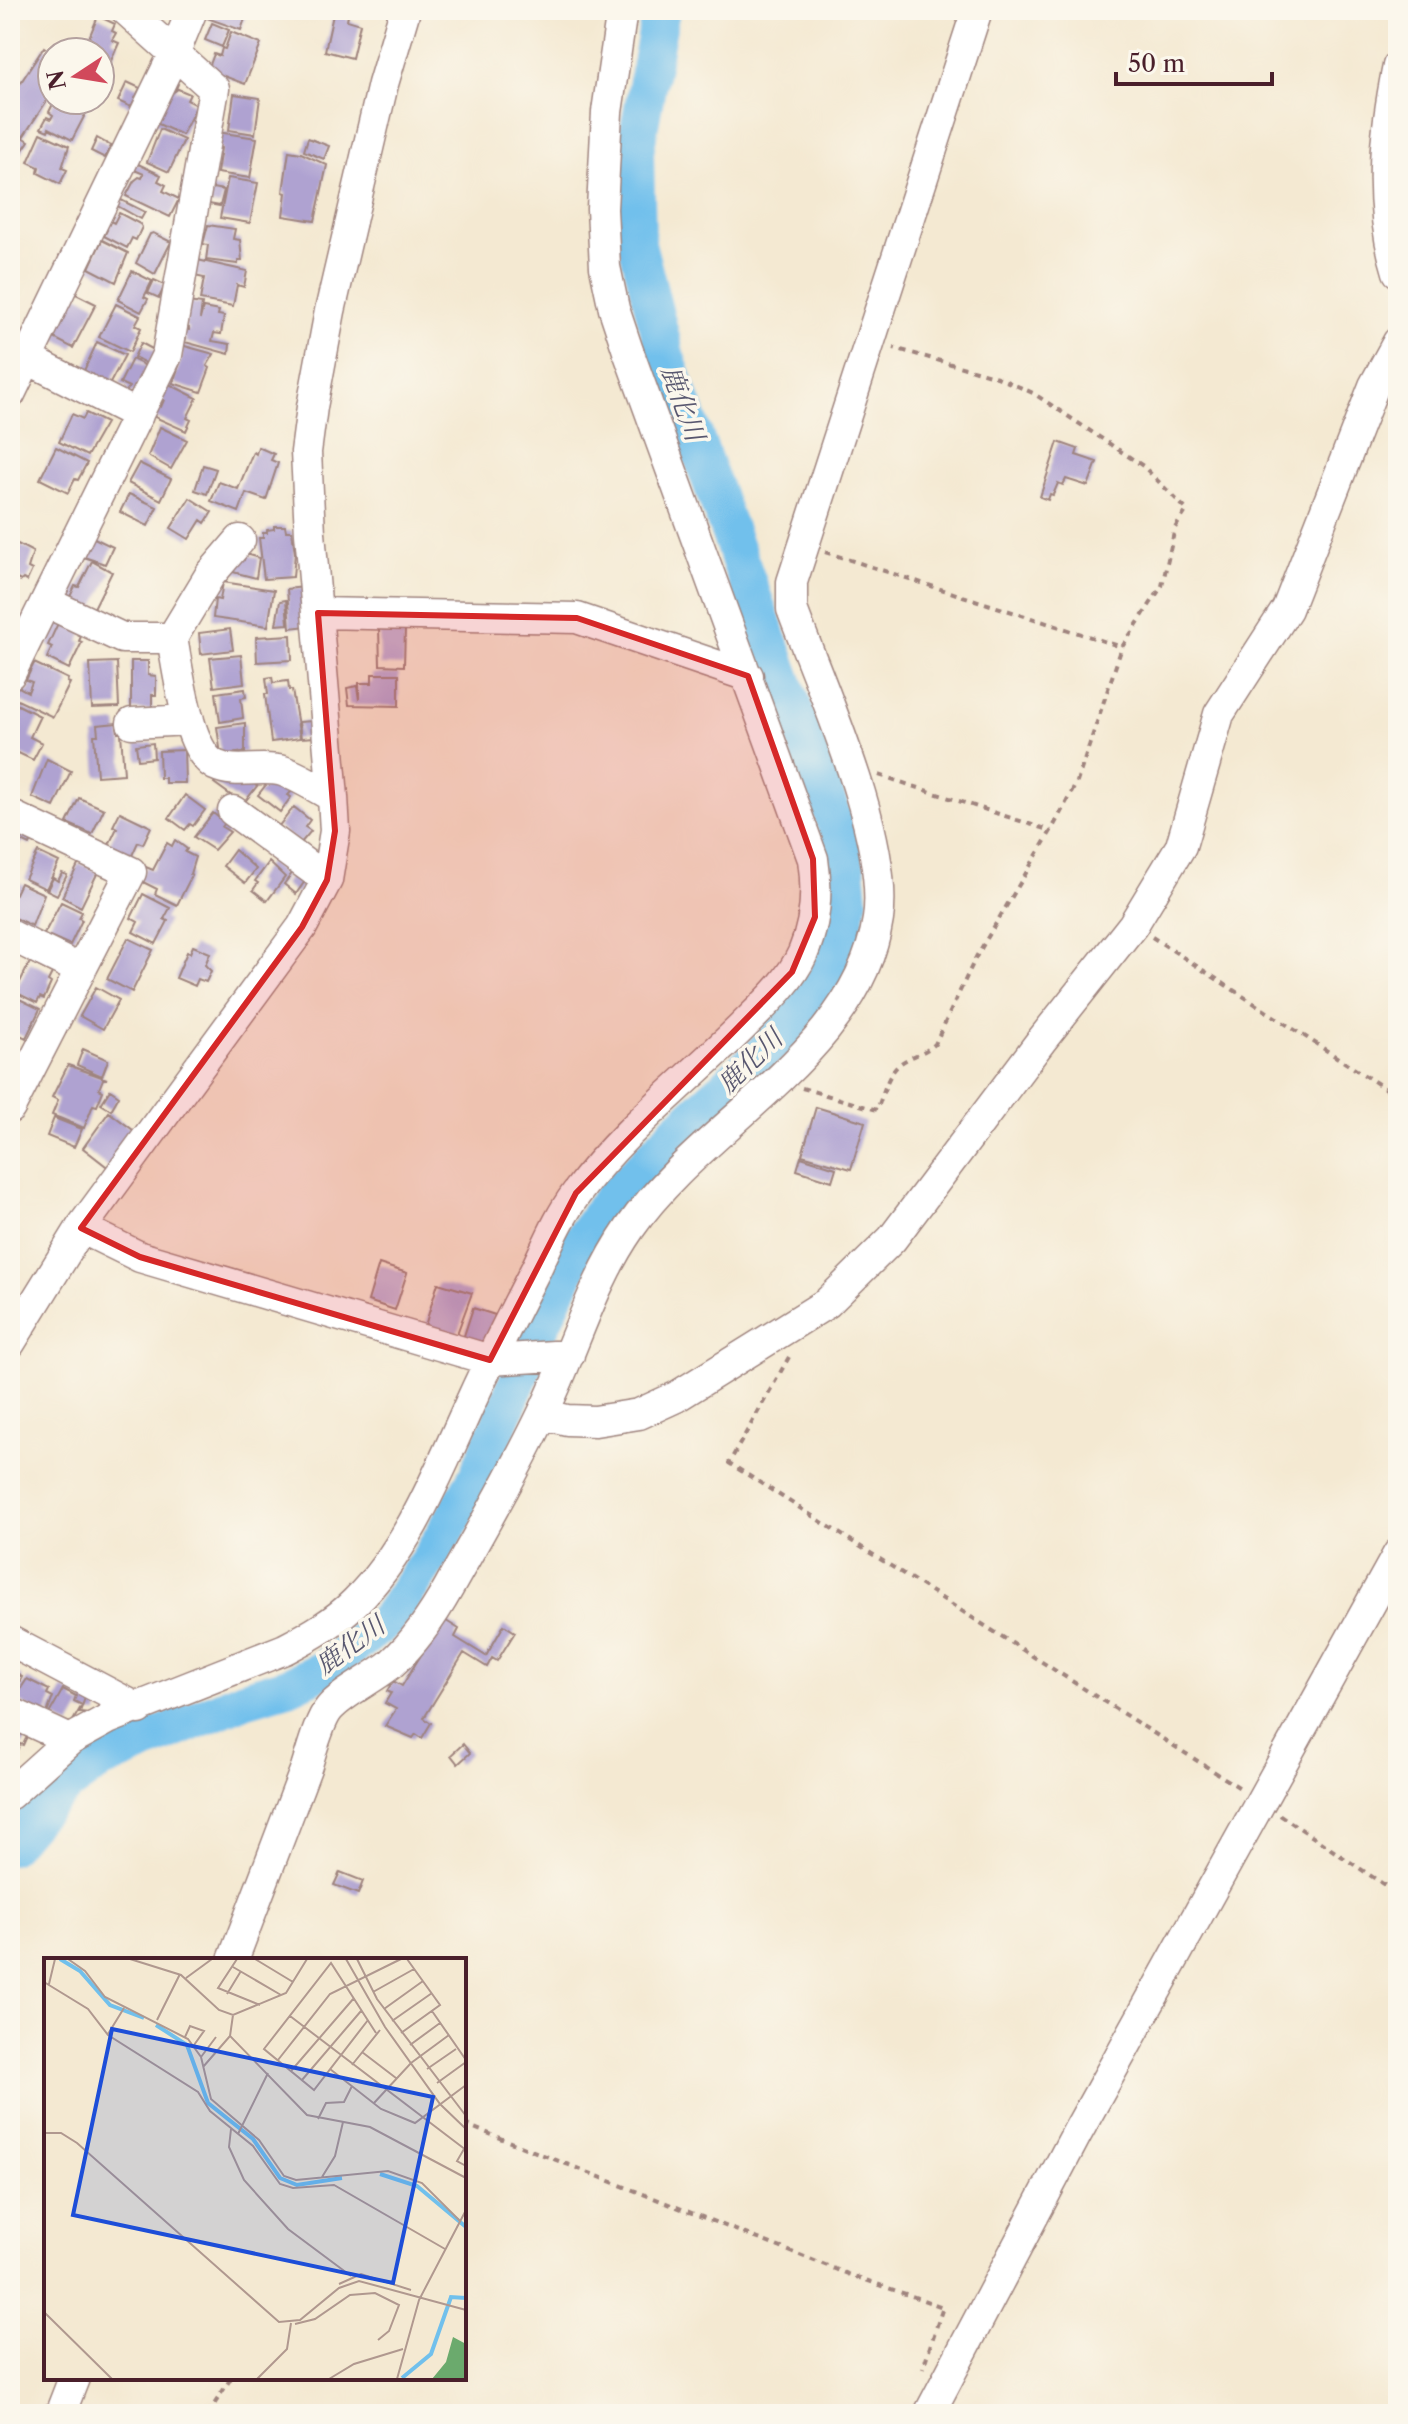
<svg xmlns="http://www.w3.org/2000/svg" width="1408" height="2424" font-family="'Libre Caslon Text','Noto Serif JP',serif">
  <rect width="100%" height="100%" fill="#fbf7ec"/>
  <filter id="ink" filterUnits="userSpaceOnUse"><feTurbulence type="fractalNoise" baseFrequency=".0125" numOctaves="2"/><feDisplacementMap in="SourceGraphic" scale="16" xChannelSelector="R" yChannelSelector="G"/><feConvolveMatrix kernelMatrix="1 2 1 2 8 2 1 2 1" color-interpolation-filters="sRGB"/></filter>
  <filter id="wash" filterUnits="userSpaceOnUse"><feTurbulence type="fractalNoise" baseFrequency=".006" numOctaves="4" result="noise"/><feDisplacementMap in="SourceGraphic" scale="32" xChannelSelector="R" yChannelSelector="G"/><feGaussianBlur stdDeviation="1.8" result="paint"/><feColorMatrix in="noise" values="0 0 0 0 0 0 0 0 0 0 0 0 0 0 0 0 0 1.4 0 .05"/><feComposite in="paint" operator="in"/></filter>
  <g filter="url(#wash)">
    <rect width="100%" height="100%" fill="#f4e9d2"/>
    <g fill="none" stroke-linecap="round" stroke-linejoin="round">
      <path stroke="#71c0ec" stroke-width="38" d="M10 1846 36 1815 65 1786 97 1763 244 1699 288 1686 324 1669 388 1619 432 1555 477 1477 539 1330 582 1239 611 1199 676 1132 770 1046 801 1013 825 980 841 939 849 899 844 847 666 358 637 244 635 152 661 10"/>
    </g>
    <g id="blocks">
      <path fill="#afa2d1" d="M207 10H248L241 30 204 17Z
        M334 10H349L347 20 360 24 352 58 325 51Z
        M98 16 115 24 112 31 116 33 112 40 119 43 109 65 100 60V52H83Z
        M212 23 229 30 222 47 205 40Z
        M231 32 261 44 245 84 208 70 214 54 220 56 222 48 225 49Z
        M44 47 52 53V82L47 89 52 93 23 137 29 141 18 157 10 152V99Z
        M127 82 140 88 131 107 118 101Z
        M173 82 178 84 175 91 178 89 190 94 187 100 197 105 182 135 154 122Z
        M234 94 260 98 255 134 229 130Z
        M55 100 60 103 61 100H65L87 111 72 140 49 128 48 131 41 128 47 117 51 119 53 115 49 112Z
        M160 129 184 140 169 172 147 162Z
        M217 132 257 138 250 178 217 173 221 148 214 147Z
        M41 133 69 146 62 168 67 170 60 184 38 173 39 167 28 162Z
        M97 138 111 146 105 158 91 151Z
        M308 138 329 146 324 159 304 151Z
        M289 151 301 153 327 165 315 221 283 216 286 193 283 192Z
        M136 163 161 175 158 181 166 185 163 191 179 199 170 217 126 196 134 181 139 177 142 178 144 174 132 169Z
        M228 178 258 183 250 223 220 218Z
        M206 187 224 190 220 206 203 203Z
        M117 198 145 212 141 219 114 204Z
        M119 213 140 224 142 227 136 240 132 238 127 248 104 236 107 230 104 229 108 220 114 223Z
        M208 225 235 229 233 239 240 240 242 261H238V264L206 260 208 245 203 244Z
        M153 233 171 242 155 274 136 263 150 234Z
        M102 240 128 253 116 282 89 268Z
        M193 259 247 271 244 287 237 285 233 306 200 300 204 278 190 275Z
        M132 271 152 281 144 297 148 299 141 312 118 300Z
        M154 280 165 285 159 298 148 293Z
        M72 292 96 304 73 348 52 337Z
        M188 302 202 304 200 319 203 308 219 311 218 315 224 316 221 334 214 333 212 341 230 344 229 354 185 342 186 338 182 337V330H189V328L185 327Z
        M116 304 140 316 135 325 141 328 130 352 99 337Z
        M97 342 125 355 108 387 82 375Z
        M141 343 156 351 149 365 134 357Z
        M181 345 214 354 207 366 210 368 201 392 173 383 182 357Z
        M132 359 148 367 136 391 129 394 126 392 129 387 120 383Z
        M167 383 197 398 187 418 191 420 186 431 148 414 154 403 161 407 164 400 159 397Z
        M86 413 106 423 87 456 59 442 72 414 83 419Z
        M160 427 187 440 171 469 148 456Z
        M1058 442 1078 449 1076 455 1097 462 1088 486 1066 479 1063 485 1058 483 1053 495 1050 494 1048 500 1040 497Z
        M56 447 87 463 78 480 75 479 68 493 40 479Z
        M258 447 274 454 271 460 278 463 266 500 246 493 239 512 211 501 219 482 238 489 253 452 256 454Z
        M139 463 171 479 161 500 128 483Z
        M203 465 216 469 207 494 195 490Z
        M129 494 157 507 148 526 120 512Z
        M190 498 212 512 205 523 201 520 189 539 171 528Z
        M274 526H285L286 531H292L295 553 293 577 264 579 259 538H263V533H267V530L274 529Z
        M90 536 113 547 105 564 84 557Z
        M10 540 33 552 28 568 32 570 27 581 23 579 21 581 10 576Z
        M245 554 259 558 256 578 233 572 237 558 244 560Z
        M92 561 112 572 92 612 68 601 75 586 79 587Z
        M223 582 274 590 268 626 213 618 215 599 220 600Z
        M304 587 307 626 290 628 287 589Z
        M286 600 288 624 276 625 280 601Z
        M59 621 83 632 79 641 82 642 69 669 47 658 52 647 48 645Z
        M379 627H405L404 666 380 665Z
        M230 629 233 650 201 654 199 633Z
        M291 635 292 660 257 662 256 637Z
        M241 655 244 683 214 687 210 658Z
        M131 661H148V675L156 676V695H152V710H131Z
        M117 662 119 707 92 708 90 663Z
        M34 663 68 679 67 682 70 683 53 717 11 697 17 686 28 692 32 682 26 680Z
        M372 674H399V706L349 705 347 688 357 686 359 700V683H372Z
        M272 677 273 683 288 681 289 690H292L300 738 271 742 265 694H268L266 678Z
        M245 689 246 697 241 698 243 718 220 722 216 693Z
        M10 701 40 716 30 737 42 743 33 760 10 749Z
        M313 721 315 737 301 738 299 722Z
        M117 723 118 733H121L124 774 97 776 94 735H98L97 725Z
        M245 723V752L221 755 217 727Z
        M153 743 154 758 138 760 136 745Z
        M184 750 185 783H165V778H160L159 751Z
        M47 759 71 771 54 807 32 797Z
        M221 774 242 775 257 786 243 804 214 783Z
        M273 776 292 791 288 795 291 797 280 812 258 795Z
        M185 795 205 810 193 826 190 824 185 830 169 818Z
        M79 798 104 809 92 834 67 823Z
        M294 807 310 820 305 827 311 831 300 844 278 827Z
        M120 812 151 827 143 844 138 842 130 860 107 849 117 828 113 826Z
        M213 813 225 823 222 827 230 832 214 850 194 837Z
        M14 828 33 838 30 845 22 841 10 863V833Z
        M175 840 187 849 185 852 195 857 190 874 192 875 177 905 155 894 157 889 139 880 146 867 153 870 167 843 172 846Z
        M235 850 256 869 245 883 223 866Z
        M38 852 59 862 46 889 25 879Z
        M269 862 285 877 267 901 253 890 258 883 255 881Z
        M79 863 98 872 81 907 62 897Z
        M293 872 305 881 296 894 284 884Z
        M62 873 67 875 57 895 47 890 53 878 58 881Z
        M20 883 44 894 32 926 11 916 13 911 10 909V904Z
        M143 894 170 908 164 919 168 921 156 944 133 932 138 922 131 918Z
        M61 902 82 912 79 918 82 920 70 945 50 936 47 941 42 938Z
        M128 938 153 950 132 992 107 979Z
        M193 946 210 953 205 965 211 971 206 982 198 979 195 986 176 978 187 952 190 953Z
        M30 962 52 973 48 981 51 983 44 999 40 997 37 1003 15 992Z
        M96 987 119 1000 103 1029 80 1016Z
        M11 995 40 1009 26 1038 10 1030Z
        M83 1049 108 1060 102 1076 77 1065Z
        M68 1065 107 1079H103L99 1089 103 1091 97 1106 93 1105 84 1128 52 1115 58 1100 52 1097Z
        M110 1090 119 1096 111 1110 101 1104Z
        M816 1107 865 1122 851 1169 802 1155Z
        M109 1112 137 1133 110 1169 83 1148Z
        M54 1118 82 1129 74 1147 47 1136Z
        M801 1157 836 1168 832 1181 797 1170Z
        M379 1264 407 1273 395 1310 368 1301Z
        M438 1283 472 1293 455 1339 424 1329Z
        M473 1308 495 1315 485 1346 463 1339Z
        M443 1619 459 1629 455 1637 486 1656 504 1625 515 1632 497 1661 492 1658 487 1667 464 1653 424 1718 431 1723 422 1738 416 1734 413 1738 385 1726 396 1709 385 1703 391 1693 387 1691 393 1681 402 1686Z
        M10 1670 22 1677 10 1700Z
        M27 1679 49 1690 47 1694 53 1697 46 1716 14 1699Z
        M63 1689 76 1696 74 1701 82 1705 70 1726 49 1714Z
        M86 1695 99 1700 98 1714 80 1712Z
        M10 1726 28 1734 23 1745 20 1744 10 1765Z
        M463 1744 470 1753 458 1764 451 1755Z
        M340 1872 363 1881 358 1894 334 1885Z"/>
    </g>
  </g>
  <g filter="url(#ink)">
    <use href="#blocks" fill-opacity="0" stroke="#9f847e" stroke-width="2"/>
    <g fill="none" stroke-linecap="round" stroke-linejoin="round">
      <defs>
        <path id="minor" d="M1398 66C1384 134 1377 204 1398 272
          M12 351 138 415
          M10 394 174 54 192 10
          M46 602 122 638H172C178 668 187 750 215 765 236 775 262 765 283 771 300 777 317 788 333 797
          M318 613 577 618 748 676
          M172 638 210 575 240 540
          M10 674 167 355 214 89 126 10
          M132 723 189 720
          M233 811 327 880
          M10 815 131 872 10 1108
          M10 935 81 970
          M81 1228 140 1257 490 1360 569 1355
          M10 1343 81 1228 302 927 327 880 335 831 333 797 310 533 306 452 312 407 330 311 383 84 405 10
          M543 1414 567 1420 595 1421 639 1414 676 1397 827 1303 892 1239 1041 1041 1133 925 1181 846 1219 714 1287 609 1374 386 1398 342
          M10 1641 139 1709
          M10 1712 70 1740
          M10 1794 70 1740 108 1719 285 1649C310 1636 335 1622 355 1602 410 1548 440 1468 472 1399 492 1355 514 1312 536 1269 548 1244 559 1217 576 1194 622 1131 686 1082 742 1027 764 1005 790 982 803 953 816 922 818 892 813 859L628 351 614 309 605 267 602 209 607 112 622 10
          M233 1960C257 1896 282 1832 306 1768 311 1753 319 1721 329 1709 342 1693 375 1678 392 1663 415 1642 434 1614 449 1587 481 1530 515 1472 543 1413 573 1352 591 1284 630 1228 701 1124 858 1053 878 919 890 838 821 688 792 609V582L977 10
          M60 2414 74 2378
          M929 2414 1077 2133 1398 1554"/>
      </defs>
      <use href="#minor" stroke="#9f847e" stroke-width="33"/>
      <path stroke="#9f847e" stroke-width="4" stroke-dasharray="6 6" stroke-linecap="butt" d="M825 552 1122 647
        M879 775 1051 831
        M1152 937 1398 1097
        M802 1088 877 1110C884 1092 888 1069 906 1060 917 1054 926 1052 935 1044L976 957 1051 831 1077 782 1122 647 1162 586 1175 528 1187 510 1143 466 1033 393 997 377 894 348
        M789 1357 729 1463 1240 1788
        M1280 1815 1398 1894
        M464 2124 848 2274 943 2307 923 2368
        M208 2414 231 2378"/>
      <use href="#minor" stroke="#fff" stroke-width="30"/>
    </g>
  </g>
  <path fill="#d62828" fill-opacity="0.2" stroke="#d62828" stroke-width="6" stroke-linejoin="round" d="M318 613 577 618 748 676 813 859 815 917 792 972 576 1193 490 1360 140 1257 81 1228 302 927 327 880 335 831Z"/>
  <g text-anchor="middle" stroke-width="7" stroke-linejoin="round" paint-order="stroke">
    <g font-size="26" font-style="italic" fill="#58576f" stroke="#fbf7ec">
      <text transform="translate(683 403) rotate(70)" y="9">鹿化川</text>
      <text transform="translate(750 1061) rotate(-44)" y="9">鹿化川</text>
      <text transform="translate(350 1645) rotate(-36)" y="9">鹿化川</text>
    </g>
  </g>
  <g transform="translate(44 1958)">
    <rect width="422" height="422" fill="#f4e9d2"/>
    <path d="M409 379 422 386V421H388L402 404Z" fill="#6baa6d"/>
    <path fill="none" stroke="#71c0ec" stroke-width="4" d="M16 1 36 13 66 47 100 60M112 67 143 87 164 145 209 181 236 220 253 227 298 220M336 216 373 228 422 269M358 420 387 396 407 339 422 340"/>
    <path fill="none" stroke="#b0988f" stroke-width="2" d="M24 1 41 13 61 39 144 81 157 99 167 141 215 182 240 218 252 222 344 213 378 225 416 263M86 1 137 17 175 52 189 57 242 35 263 1M193 1 174 30 216 47M211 1 249 24M302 1 341 69 396 146 422 171M313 1 333 41 422 158M189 9 237 37M142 20 168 1M0 24 44 51 64 77 154 134 166 153 209 188 236 226 249 230 290 227 401 291M5 26 11 1M329 34 370 11M183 36 197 13M340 51 379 23M388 53 422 102M189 57 186 78 263 157 326 169 422 220M246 58 422 192M113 62 136 16M324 62 270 132 220 91 287 5 332 75M348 63 388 35M357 75 396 47 363 1M64 76 80 50M141 79 146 68 160 73 150 87M366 87 396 65M318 94 352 120M157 99 172 79M234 102 286 36 357 1M308 107 336 72M159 109 186 78M286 111 337 151 371 165 422 127M383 111 412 91M247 113 310 40M258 122 317 53M393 125 422 104M330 145 367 105 405 77M274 161 282 145 300 144 308 128M187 171 185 189 200 222 244 271 307 318M0 175H17L33 185 235 364 256 362 295 330 315 323 422 352M194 176 224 115M420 191 413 203 422 208M278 219 291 198 299 164M295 326 317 316 367 332M0 354 68 421M251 366 271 361 306 337 331 335 355 347 345 373 334 382M213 421 243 391 247 365M285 421 310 406 359 391M353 421 375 342 422 252"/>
    <path fill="#1d4ed8" fill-opacity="0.15" stroke="#1d4ed8" stroke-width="4" d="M68 71 389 139 349 325 29 257Z"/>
    <rect width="422" height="422" fill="none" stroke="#4a1f2b" stroke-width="4"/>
  </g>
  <rect width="1408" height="2424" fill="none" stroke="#fbf7ec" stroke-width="40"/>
  <g transform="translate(76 76) rotate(258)"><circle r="38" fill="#fbf7ec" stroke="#b4a19f" stroke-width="2"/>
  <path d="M0-6L14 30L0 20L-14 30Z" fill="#d1495b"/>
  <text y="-12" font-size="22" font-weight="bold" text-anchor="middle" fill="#4a1f2b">N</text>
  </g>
  <path d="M1116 72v12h156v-12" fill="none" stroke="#4a1f2b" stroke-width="4"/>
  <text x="1128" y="72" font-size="24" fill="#4a1f2b" stroke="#fbf7ec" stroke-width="6" paint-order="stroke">50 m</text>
</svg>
